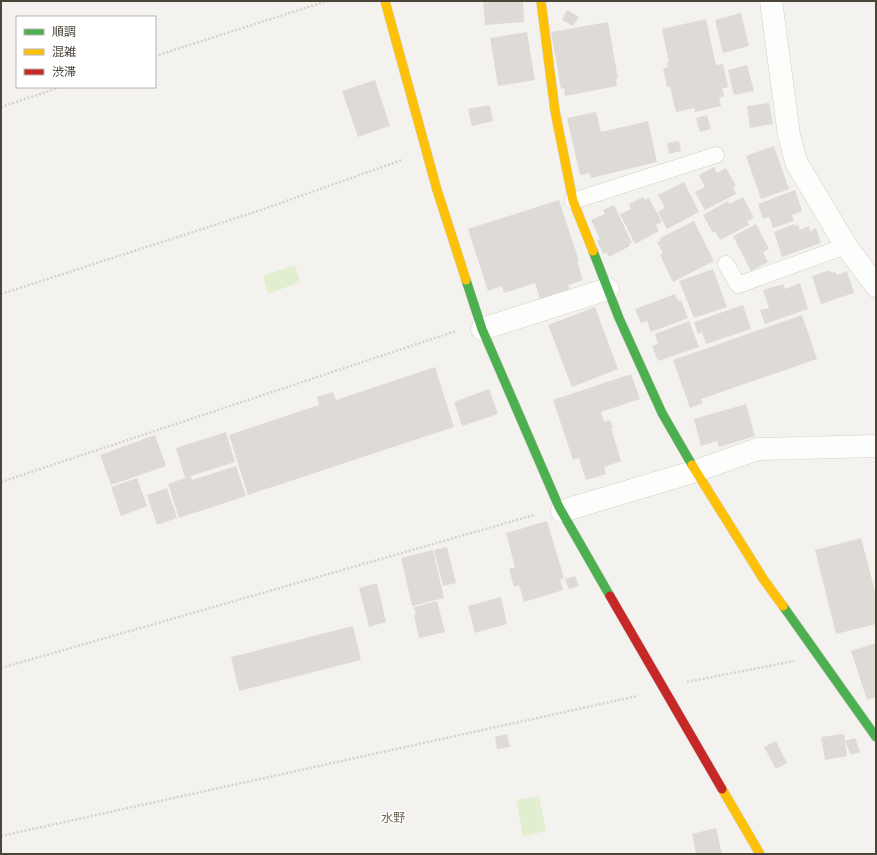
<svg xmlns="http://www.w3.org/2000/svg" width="877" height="855" font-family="'Roboto Condensed','Noto Sans JP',sans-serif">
  <rect width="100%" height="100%" fill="#f4f2ee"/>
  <path fill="#e1eecf" d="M295 265 300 282 268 294 263 276Z
    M539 796 546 831 523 836 516 800Z"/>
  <path fill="#dedbd6" d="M483 1H523L524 22 485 25Z
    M567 10 579 17 573 26 562 20Z
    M741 13 749 46 723 53 715 20Z
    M706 19 716 65 723 64 728 87 722 89 724 96 719 98 721 106 695 112 694 108 676 112 670 87H667L663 68 668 67 667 63H669L662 29Z
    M608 22 618 79H616L617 86 565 96 564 88 561 89 551 32Z
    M527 32 535 80 498 86 490 38Z
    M747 65 754 91 734 95 728 70Z
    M375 80 390 126 358 137 342 91Z
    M769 103 773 124 750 128 747 106Z
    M490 105 493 121 472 126 468 109Z
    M596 112 601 132 648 121 657 162 591 178 590 173 580 175 567 118Z
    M707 115 711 129 700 132 696 118Z
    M679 141 681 151 669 154 667 143Z
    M774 146 789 189 761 199 746 156Z
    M714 167 717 173 726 168 736 186 733 187 736 194 705 210 695 192 705 187 699 175Z
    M684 182 699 212 667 229 658 212 665 208 658 195Z
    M795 190 802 211 792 215 794 221 773 228 769 217 763 219 758 204Z
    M643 197 645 200 649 198 662 222 656 225 659 231 635 244 620 214 631 209 629 204Z
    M743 197 754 218 747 221 749 225 720 240 715 231 713 233 703 215 728 201 729 204Z
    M559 200 579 261H577L583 280 568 285 571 292 541 302 535 283 504 293 502 286 488 291 468 229Z
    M614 205 632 243 629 244 630 246 609 257 606 252 603 254 597 241 600 239 591 220 605 214 603 210Z
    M694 221 714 261 673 282 660 255 663 253 657 242 661 240 660 238Z
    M756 224 769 249 763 252 768 262 751 271 733 236Z
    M794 224 795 226 798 225 800 230 809 226 810 231 816 228 821 243 782 257 774 232Z
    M713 269 727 307 694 318 679 281Z
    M830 270 831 273 835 272 837 275 847 271 854 293 821 304 812 276Z
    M800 283 808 309 765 324 760 310 769 308 763 290 783 284 785 289Z
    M675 294 678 301 681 300 688 318 651 332 647 321 641 323 635 309Z
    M743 305 751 329 706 344 702 332 698 334 694 322Z
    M595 307 618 369 572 387 548 325Z
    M802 315 817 359 701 399 703 403 690 408 673 360Z
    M689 321 699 347 658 361 652 346 658 344 655 334Z
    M435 367 454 427 248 495 229 435 319 405 317 397 333 392 336 400Z
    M631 374 640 399 601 412 604 422 610 420 613 427 611 428 621 461 604 467 606 474 586 480 579 458 573 460 553 400Z
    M489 389 498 414 462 426 454 402Z
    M746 404 755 436 719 447 717 441 701 446 694 419Z
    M226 432 235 462 191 476 192 480 236 466 246 496 179 518 168 484 185 478 176 448Z
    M155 435 166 466 111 485 100 455Z
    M137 478 147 506 121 516 111 487Z
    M167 488 177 518 157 525 147 495Z
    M547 521 564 578 560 580 563 590 524 602 519 585 514 587 509 569 515 567 506 533Z
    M861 538 875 591H876V624L836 634 815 550Z
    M447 547 456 583 443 586 434 550Z
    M433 550 444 598 412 606 401 558Z
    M575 576 579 586 569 589 565 579Z
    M377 583 386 622 369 627 359 588Z
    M501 597 507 624 475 633 468 606Z
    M437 601 445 632 419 638 414 615H416L414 607Z
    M353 626 361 660 239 691 231 657Z
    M876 643V697L867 700 851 651Z
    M507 734 510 747 497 749 495 737Z
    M844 734 847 756 825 760 821 737Z
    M855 738 860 752 851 755 845 741Z
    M776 741 787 763 776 769 764 747Z
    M716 828 722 854H696L692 834Z"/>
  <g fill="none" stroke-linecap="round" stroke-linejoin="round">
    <defs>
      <path id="lane" d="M573 201 716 155
        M726 264 738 285 846 246"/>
      <path id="street" d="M771 1 789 135 796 162 846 246 876 286
        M482 329 608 289
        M562 511 696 471 758 449 876 446"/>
      <path id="fast" d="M593 251 619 318 662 413 692 465
        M466 280 482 329 559 507 610 596
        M783 606 876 737"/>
      <path id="slow" d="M385 1 437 190 466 280
        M541 1 555 111 573 201 593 251
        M692 465 764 580 783 606
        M722 789 760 854"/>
      <path id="jam" d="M610 596 722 789"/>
    </defs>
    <use href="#lane" stroke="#d2d0cb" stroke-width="17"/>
    <use href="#street" stroke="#d2d0cb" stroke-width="23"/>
    <use href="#fast" stroke="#d3cfc5" stroke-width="10"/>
    <use href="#slow" stroke="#d3cfc5" stroke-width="10"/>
    <use href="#jam" stroke="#d3cfc5" stroke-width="10"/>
    <path stroke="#d3d2cc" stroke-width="2.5" stroke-dasharray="2 2" stroke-linecap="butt" d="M155 56 327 1
      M1 107 61 87
      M1 294 258 211 402 160
      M1 482 456 331
      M1 668 534 515
      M687 682 794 661
      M1 836 637 696"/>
    <use href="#lane" stroke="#fdfdfc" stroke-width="16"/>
    <use href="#street" stroke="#fdfdfc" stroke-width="22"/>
    <use href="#fast" stroke="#4caf50" stroke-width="9"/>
    <use href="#slow" stroke="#ffc107" stroke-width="9"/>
    <use href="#jam" stroke="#c62828" stroke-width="9"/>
  </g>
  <g text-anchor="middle" stroke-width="3" stroke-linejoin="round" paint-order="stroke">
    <g font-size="12" fill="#6e6250" stroke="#fff">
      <text x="393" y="822">水野</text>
    </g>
  </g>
  <rect width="877" height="855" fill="none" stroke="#4b4439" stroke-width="4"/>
  <rect x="16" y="16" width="140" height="72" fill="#ffffff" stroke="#b7b4b0"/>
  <rect x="24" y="29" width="20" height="6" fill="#4caf50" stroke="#b7b4b0"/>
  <text x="52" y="36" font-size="12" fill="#4b4439">順調</text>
  <rect x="24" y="49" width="20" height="6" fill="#ffc107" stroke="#b7b4b0"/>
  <text x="52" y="56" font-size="12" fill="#4b4439">混雑</text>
  <rect x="24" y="69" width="20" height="6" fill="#c62828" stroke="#b7b4b0"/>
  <text x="52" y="76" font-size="12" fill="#4b4439">渋滞</text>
</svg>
